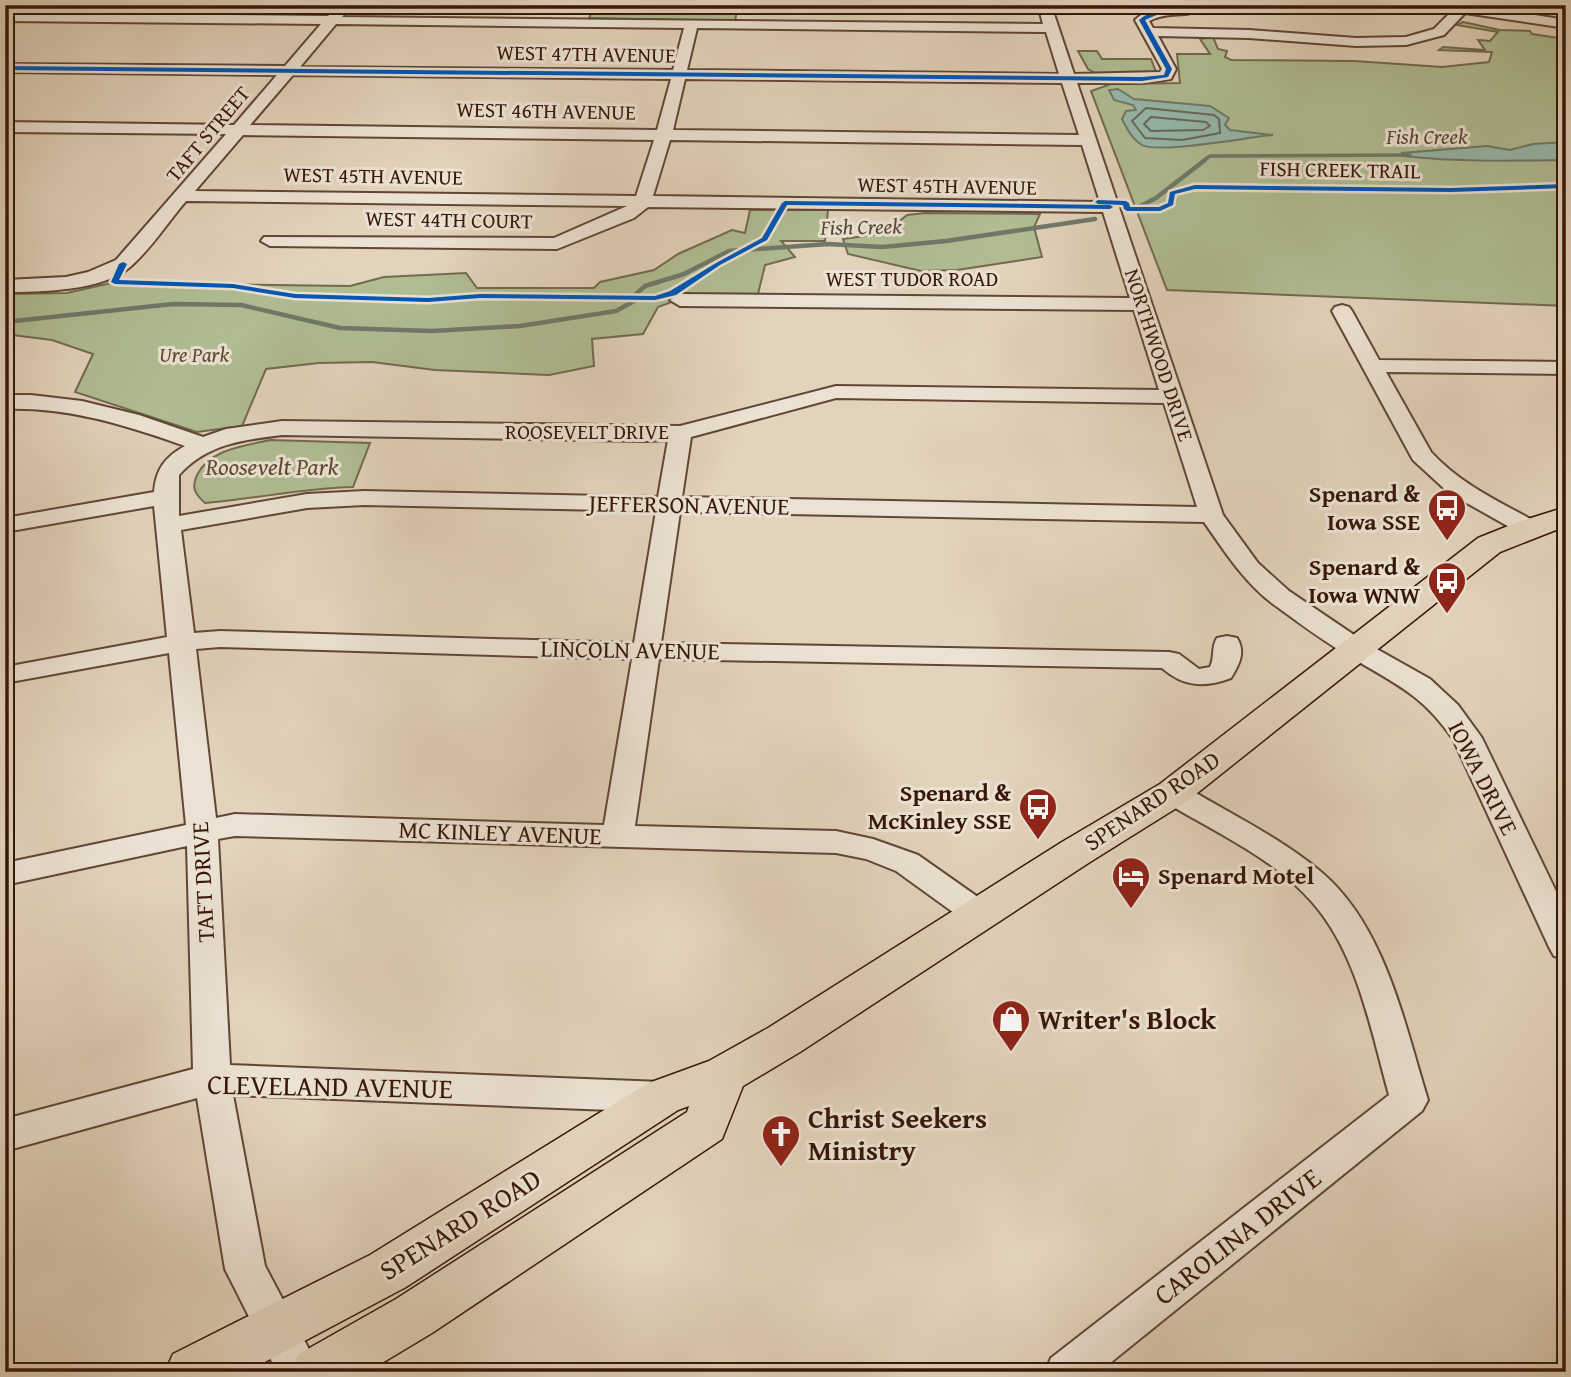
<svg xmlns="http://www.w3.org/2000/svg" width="1571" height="1377" font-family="'Gentium Book Plus',serif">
  <rect width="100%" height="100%" fill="#e2d3bc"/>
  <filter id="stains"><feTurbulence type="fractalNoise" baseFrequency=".00286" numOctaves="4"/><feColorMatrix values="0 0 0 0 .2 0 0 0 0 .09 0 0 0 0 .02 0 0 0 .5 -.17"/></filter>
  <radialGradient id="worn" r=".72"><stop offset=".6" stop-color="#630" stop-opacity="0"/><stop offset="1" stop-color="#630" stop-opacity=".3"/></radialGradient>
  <path fill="#b0bd93" stroke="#736a4e" stroke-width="2" d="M595 5H738L735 21 589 18Z
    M1463 22 1500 30 1530 31 1532 34 1566 39V306L1167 290 1091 91 1111 84 1180 83 1177 54H1210L1200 39 1213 37 1218 49 1227 51 1225 57 1231 60 1355 61 1442 67 1489 62 1492 52 1439 50 1443 47 1485 50 1478 40 1490 41 1498 32 1457 25Z
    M1078 51H1097L1102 59H1151L1156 72 1097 74 1088 69Z
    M750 210H828L825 241H781L795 257 765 265 758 294H693L658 307 643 334 592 339 594 366 549 375 435 370 372 362 319 363 266 369 242 426 197 432 75 392 93 354 52 340 5 334V294L67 293 111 283 350 286 384 277 466 273 477 288H594L600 282 654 270 678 254 732 230 745 233Z
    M925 213 1040 214 1034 227 1042 257 957 270 921 271 848 254 843 239 885 233 907 215Z
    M270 440 370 443 353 487C303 488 255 499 205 503 195 494 191 488 197 475 210 449 244 446 270 440Z"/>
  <path fill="#96b9ab" stroke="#70786a" stroke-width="2" d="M1118 89 1134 99 1210 106 1229 118 1225 125 1230 130 1273 135C1249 137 1158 154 1142 145 1132 139 1127 129 1122 119L1126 111 1136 110 1133 105 1114 100 1109 90Z
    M1566 142V160C1512 161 1457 162 1403 156L1402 153 1487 146 1510 150 1533 144Z"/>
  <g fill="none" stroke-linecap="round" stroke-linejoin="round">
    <path stroke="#66685a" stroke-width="2" d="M1146 108 1214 115 1219 119 1220 133 1182 140 1145 138 1132 121Z
      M1151 117 1206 122 1210 126 1203 130 1151 131 1144 124Z"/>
    <path stroke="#70786a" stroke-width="3.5" d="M1203 161 1210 156 1410 155"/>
    <path stroke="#70786a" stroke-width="4.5" d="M1137 208 1156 198 1205 160
      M636 294 645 286 684 274 729 251 828 244 882 247 946 241 1095 219
      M5 322 173 304 241 305 340 328 432 331 520 326 616 311 634 301"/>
    <defs>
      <path id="minor" d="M1038 5H1051L1074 74 1160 72 1162 69 1135 20C1148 7 1185 0 1200 9 1188 18 1166 11 1149 21L1153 28 1249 30 1356 38 1406 37 1434 29 1452 11 1431 5H1471L1566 20V28L1465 13 1444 35 1406 45 1356 46 1249 38 1158 36 1176 69 1171 79 1142 83H1077L1223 515 1258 563 1289 591 1366 643 1430 679 1458 705 1482 738 1566 912V959L1554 956 1549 947 1453 739C1421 693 1395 684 1349 656 1323 641 1298 622 1273 604 1244 582 1225 552 1204 522L680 512 661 643 1169 652 1179 654 1199 669 1210 667C1215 657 1211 647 1217 638L1227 636 1237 638C1246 652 1239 665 1231 678 1204 688 1184 687 1162 668L659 659 635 826 836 831 873 839 918 855 992 907 996 915 992 923 980 927 968 923 896 871 866 859 836 853 235 836 218 839 230 1065 662 1082 675 1086 680 1097 675 1108 662 1112 233 1095 265 1266 321 1372H277L225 1269 197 1098 5 1151V1119L193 1069 187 846 5 885V863L186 825 169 653 5 683V667L167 637 154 506 5 532V518L154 492C156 469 165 457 185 446 125 425 69 407 5 409V395H31L82 401 139 415 203 437 226 429 282 421 680 426 836 386 1159 390 1134 310 680 306 670 300 680 294 1130 298 1103 212 648 207 634 218 557 249 270 246 261 241 264 237 554 238 627 206 186 201C168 222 151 249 130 267 103 291 40 292 5 292V280L66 277 88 272 116 260 226 134 5 132V122L234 125 277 75 5 72V64L285 66 321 24 5 21V13L328 16 341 6 348 10 342 17 1043 24ZM336 24 684 28 673 70 300 67ZM697 28 1046 32 1059 74 687 70ZM293 75 671 79 657 130 250 125ZM685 79 1062 83 1079 135 673 130ZM243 135 654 140 636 196 195 191ZM670 140 1082 145 1100 202 653 196ZM836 398 1164 403 1197 507 682 497 691 437ZM282 435 647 441 668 440 658 497 364 491 307 494 179 516V475C207 444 242 440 282 435ZM364 505 656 511 634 643 220 631 194 633 181 530 307 508ZM220 647 632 659 604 825 235 814 216 818 196 649Z
        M1342 305 1349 307 1352 311 1379 360 1566 362V374L1386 372 1431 452C1460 484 1500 502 1538 523L1541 528 1538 533 1529 535 1520 533 1449 493 1413 460 1332 311 1335 307Z
        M1173 783 1184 786C1229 813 1279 837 1320 871 1385 925 1404 1023 1428 1100L1422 1111 1099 1372H1045L1051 1358 1389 1095C1371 1031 1358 954 1312 902 1273 857 1212 831 1162 800L1158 793 1162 786Z"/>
      <path id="major" d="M1566 507V526L1500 552 1186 802 1090 862 800 1052 743 1086 722 1139 432 1333 367 1372H291L299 1354 396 1299 687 1112 689 1106 678 1110 406 1287 246 1372H165L173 1354 370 1255 646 1084 709 1061 768 1028 1062 842 1160 784 1478 538 1518 522Z"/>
    </defs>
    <use href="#minor" stroke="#614635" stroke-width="4"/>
    <use href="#major" stroke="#361708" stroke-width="3"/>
    <use href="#minor" fill="#ece2d3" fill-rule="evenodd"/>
    <use href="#major" fill="#e2d3bc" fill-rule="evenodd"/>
    <defs>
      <path id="cycleway" d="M1179 8 1195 9 1161 13 1145 20 1172 69 1168 77 1142 81 5 70V66L1142 77 1164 75 1166 69 1139 20C1151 10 1165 8 1179 8Z
        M1566 184V188L1451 192 1195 189 1175 194 1173 205 1160 211H1127L1124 209 1123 205 1098 204 1095 202 1098 200 1126 201 1129 203 1130 207H1159L1168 203 1170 192 1195 185 1451 188Z
        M785 201 1110 205 1113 207 1110 209 787 205 767 240 720 265 676 295 655 300 480 298 428 302 295 298 233 288 115 284 111 282 119 264 123 262 127 264 119 280 233 284 295 294 428 298 480 294 655 296 670 291 716 263 762 238 782 203Z"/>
    </defs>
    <use href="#cycleway" stroke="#ece2d3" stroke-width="5"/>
    <use href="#cycleway" fill="#0057b8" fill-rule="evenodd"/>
  </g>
  <defs>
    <symbol id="bus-pin" viewBox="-11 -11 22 30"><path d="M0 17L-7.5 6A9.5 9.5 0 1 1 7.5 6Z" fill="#8f2418" stroke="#ece2d3"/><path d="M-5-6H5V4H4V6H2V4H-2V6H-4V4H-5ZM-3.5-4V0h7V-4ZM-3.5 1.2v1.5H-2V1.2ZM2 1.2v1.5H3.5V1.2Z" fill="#fff"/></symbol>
    <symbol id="hotel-pin" viewBox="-11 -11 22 30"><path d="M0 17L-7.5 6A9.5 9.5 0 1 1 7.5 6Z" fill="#8f2418" stroke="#ece2d3"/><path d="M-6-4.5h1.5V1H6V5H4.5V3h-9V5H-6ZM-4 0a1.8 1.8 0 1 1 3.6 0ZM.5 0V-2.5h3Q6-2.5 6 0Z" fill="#fff"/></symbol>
    <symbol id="shop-pin" viewBox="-11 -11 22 30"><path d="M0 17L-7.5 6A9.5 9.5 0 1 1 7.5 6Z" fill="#8f2418" stroke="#ece2d3"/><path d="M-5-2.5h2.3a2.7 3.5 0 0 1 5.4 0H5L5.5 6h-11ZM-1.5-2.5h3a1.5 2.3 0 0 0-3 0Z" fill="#fff"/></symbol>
    <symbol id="church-pin" viewBox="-11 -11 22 30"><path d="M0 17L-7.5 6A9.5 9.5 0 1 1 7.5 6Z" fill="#8f2418" stroke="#ece2d3"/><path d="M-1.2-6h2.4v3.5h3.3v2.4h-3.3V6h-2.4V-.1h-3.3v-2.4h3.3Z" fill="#fff"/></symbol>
  </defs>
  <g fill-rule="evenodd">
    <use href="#bus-pin" x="1425" y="486" width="44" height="60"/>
    <use href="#bus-pin" x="1425" y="559" width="44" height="60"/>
    <use href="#bus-pin" x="1016" y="785" width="44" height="60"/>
    <use href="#hotel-pin" x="1109" y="854" width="44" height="60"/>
    <use href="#shop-pin" x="989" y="997" width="44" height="60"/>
    <use href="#church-pin" x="759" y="1112" width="44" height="60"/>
  </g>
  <g text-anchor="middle" stroke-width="6" stroke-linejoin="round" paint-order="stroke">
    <g font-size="21" fill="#361708" stroke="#ece2d3">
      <text transform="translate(586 54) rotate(1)" y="7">WEST 47TH AVENUE</text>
      <text transform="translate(546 111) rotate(1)" y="7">WEST 46TH AVENUE</text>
      <text transform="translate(208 134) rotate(-50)" y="7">TAFT STREET</text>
      <text transform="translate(1340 170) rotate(1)" y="7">FISH CREEK TRAIL</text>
      <text transform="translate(373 176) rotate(1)" y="7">WEST 45TH AVENUE</text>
      <text transform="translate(947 186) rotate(1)" y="7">WEST 45TH AVENUE</text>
      <text transform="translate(449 220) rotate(1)" y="7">WEST 44TH COURT</text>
      <text x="912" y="286">WEST TUDOR ROAD</text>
      <text transform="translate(1159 355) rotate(72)" y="7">NORTHWOOD DRIVE</text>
      <text x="587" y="439">ROOSEVELT DRIVE</text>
    </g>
    <g font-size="21" font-style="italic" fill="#534839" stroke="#ece2d3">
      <text x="1427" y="144">Fish Creek</text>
      <text transform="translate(861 227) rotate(-1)" y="7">Fish Creek</text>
    </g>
    <g font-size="21" font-style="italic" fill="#5b4932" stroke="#ece2d3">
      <text x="194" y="362">Ure Park</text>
    </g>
    <g font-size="24" font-style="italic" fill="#5b4932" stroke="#ece2d3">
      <text x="272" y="475">Roosevelt Park</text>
    </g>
    <g font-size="24" font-weight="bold" fill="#361708" stroke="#ece2d3" text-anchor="end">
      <text x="1420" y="502">Spenard &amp;<tspan x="1420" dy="28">Iowa SSE</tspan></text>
      <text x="1420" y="575">Spenard &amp;<tspan x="1420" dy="28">Iowa WNW</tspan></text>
      <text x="1011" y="801">Spenard &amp;<tspan x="1011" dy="28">McKinley SSE</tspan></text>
      <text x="1158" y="884" text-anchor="start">Spenard Motel</text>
    </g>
    <g font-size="24" fill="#361708" stroke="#ece2d3">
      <text transform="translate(689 505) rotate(1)" y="8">JEFFERSON AVENUE</text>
      <text transform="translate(630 650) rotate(1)" y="8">LINCOLN AVENUE</text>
      <text transform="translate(1483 778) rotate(63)" y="8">IOWA DRIVE</text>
      <text transform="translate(1152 801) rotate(-34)" y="8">SPENARD ROAD</text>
      <text transform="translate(500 833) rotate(2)" y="8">MC KINLEY AVENUE</text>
      <text transform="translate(203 882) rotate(-93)" y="8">TAFT DRIVE</text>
    </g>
    <g font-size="28" font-weight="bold" fill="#361708" stroke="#ece2d3" text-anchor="start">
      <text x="1038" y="1029">Writer's Block</text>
      <text x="808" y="1128">Christ Seekers<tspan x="808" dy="32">Ministry</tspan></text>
    </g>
    <g font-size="28" fill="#361708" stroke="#ece2d3">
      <text transform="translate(330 1086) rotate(1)" y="10">CLEVELAND AVENUE</text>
      <text transform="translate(460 1224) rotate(-32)" y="10">SPENARD ROAD</text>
      <text transform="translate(1237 1236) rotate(-38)" y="10">CAROLINA DRIVE</text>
    </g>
  </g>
  <rect width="1571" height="1377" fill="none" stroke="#e2d3bc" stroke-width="28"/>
  <rect x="7" y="7" width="1557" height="1363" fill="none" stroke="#361708" stroke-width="3.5"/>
  <rect x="14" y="14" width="1543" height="1349" fill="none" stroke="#361708" stroke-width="2"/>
  <rect width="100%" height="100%" filter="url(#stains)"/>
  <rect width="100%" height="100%" fill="url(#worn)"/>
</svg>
